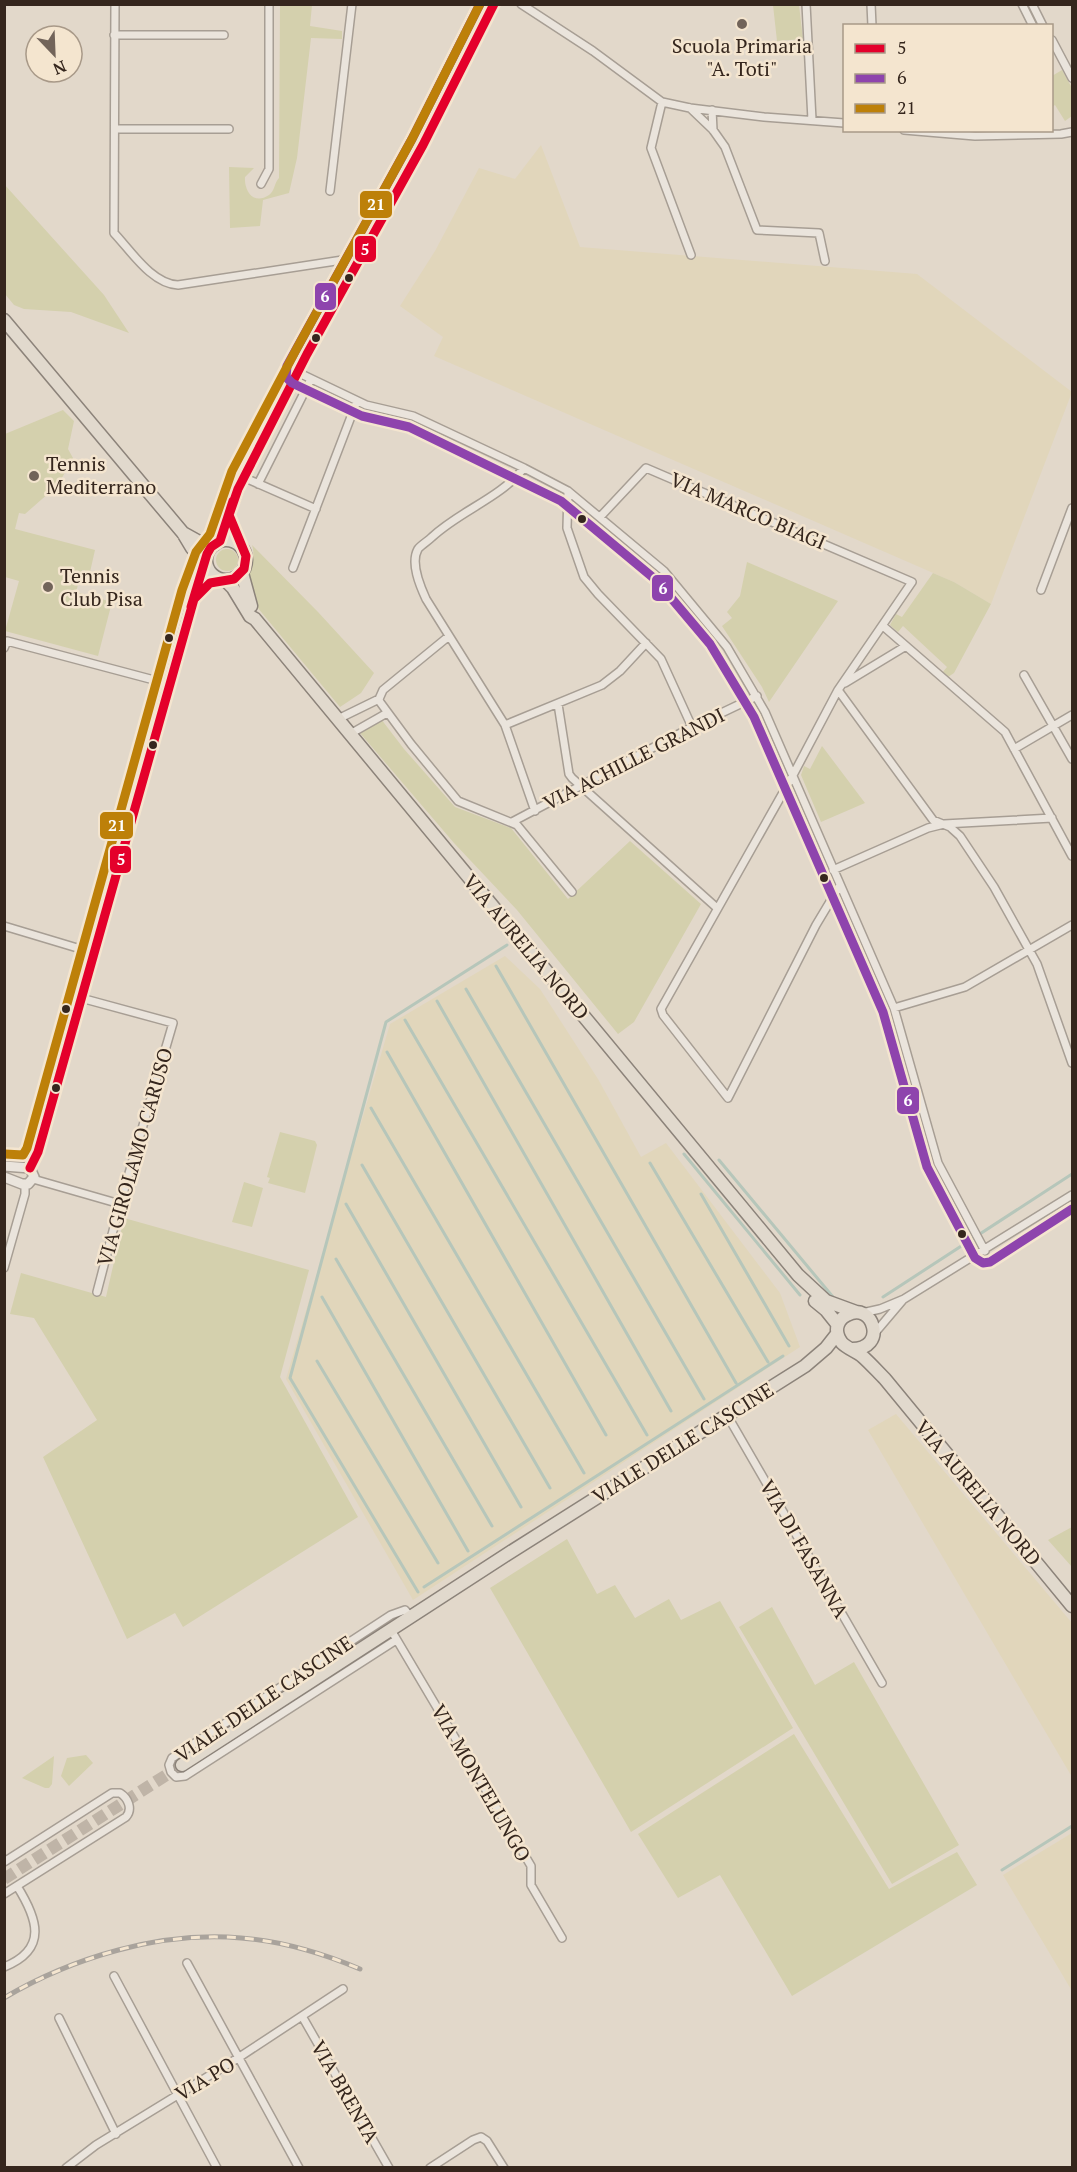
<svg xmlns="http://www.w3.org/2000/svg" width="1077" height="2172" font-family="'PT Serif',serif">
  <rect width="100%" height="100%" fill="#e2d8ca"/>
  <path fill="#e1d6bb" d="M541 145 580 247 917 274 1072 392 991 604 954 582 434 356 443 337 400 306 435 251 479 168 515 179Z
    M505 956 540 989 598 1079 641 1157 666 1143 780 1293 800 1347 413 1600 286 1379 390 1024Z
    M896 1414 1072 1623V1777L868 1430Z
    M1072 1833V1991L1003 1875Z"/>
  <path fill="#d4d0ad" d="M280 5H312L310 26 342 31V39L311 38 297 158 289 193 263 200 260 226 230 228 229 167 254 168 245 177C244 192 254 205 269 195 275 191 274 183 279 178Z
    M773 5H799L803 39 777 41Z
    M1062 70 1072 88V116L1065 121 1055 105 1052 107V76Z
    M4 184 104 295 129 333 71 312 24 309 14 305 5 294Z
    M63 410 74 421 68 449 73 458 58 485 25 514 19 513 15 529 95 550 90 572 82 570 76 592 112 602 98 656 5 631 19 581 5 577V434Z
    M252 545 318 612 374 673 361 693 340 707 257 607C254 602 250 595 249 589 246 573 257 561 252 545Z
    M216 560a11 11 0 1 1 22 0a11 11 0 1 1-22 0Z
    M747 562 838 601 769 702 762 687 722 626 732 618 727 612 740 596Z
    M933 573 954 582 991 604 954 673 948 677 942 673 947 667 903 626 898 632 890 625 896 614 902 617Z
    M381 719 404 749 455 807 511 828 568 899 630 841 701 904 634 1022 618 1034 517 910 454 843 360 733Z
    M822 746 865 803 821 822 801 775 804 766 810 769Z
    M280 1132 315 1141 317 1145 305 1193 268 1183 270 1178 267 1177Z
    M244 1182 263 1188 252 1227 232 1222Z
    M124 1218 309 1270 280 1377 358 1517 183 1627 175 1613 127 1639 43 1457 97 1420 34 1318 10 1314 21 1273 106 1297Z
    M1072 1527V1567L1048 1540Z
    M567 1539 597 1594 615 1585 635 1618 669 1599 681 1620 720 1601 793 1728 631 1832 490 1588Z
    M772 1607 815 1685 854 1662 959 1845 892 1884 739 1627Z
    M794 1734 889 1889 957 1852 977 1885 792 1996 720 1875 678 1898 638 1834Z
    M86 1755 93 1763 69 1786 61 1776 67 1758Z
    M54 1756 52 1784 49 1788H45L22 1778Z"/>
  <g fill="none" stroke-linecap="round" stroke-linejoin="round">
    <path stroke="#b6c6ba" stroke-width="3" d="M496 966 736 1383
      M466 989 704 1399
      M437 1001 671 1411
      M405 1020 647 1435
      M387 1052 606 1435
      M371 1108 584 1473
      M684 1154 800 1295
      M719 1160 833 1297
      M650 1163 768 1362
      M362 1165 550 1488
      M701 1194 789 1346
      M346 1204 521 1507
      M336 1259 492 1526
      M322 1297 468 1551
      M883 1297 1072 1174
      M317 1361 438 1563
      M424 1587 783 1356
      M418 1592 290 1378 386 1022 507 945
      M1002 1870 1072 1826"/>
    <path stroke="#bfb4a7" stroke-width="12" stroke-dasharray="12 6" stroke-linecap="butt" d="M4 1879 182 1765"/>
    <defs>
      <path id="minor" d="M115 4 114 233C131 251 152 284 178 285L362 257
        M521 4 593 51 662 102 690 108 764 117 844 123
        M806 4 812 120
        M871 4 872 26
        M1022 4 1033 26
        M1032 4 1043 26
        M114 35H224
        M1052 40 1072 78
        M662 102 651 148 691 255
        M690 108 713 130 725 147 757 230 819 233 825 261
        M712 110 713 130
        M115 129H229
        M904 130 975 136 1061 134 1072 132
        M261 184 269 169V4
        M330 191 352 4
        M297 372 366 405 413 416 524 468 568 491 664 571 727 647 765 712 894 1008 938 1163 985 1251
        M524 468C499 499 461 510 432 537 428 541 421 545 418 549 410 563 420 586 426 599L505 725 535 811
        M243 477 316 509
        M258 484 311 379
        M568 491 567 528 584 577 598 594 661 659 692 727
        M600 517 646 468 912 582 838 690 793 775 661 1009 663 1015 728 1098 816 925 840 885
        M293 568 357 401
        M1041 590 1072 508
        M883 626 1005 732 1072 856
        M449 636 383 690 379 699 380 702 411 744 458 801 517 825 572 892
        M4 648 7 641 169 684
        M1024 675 1072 759
        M845 683 906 646
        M838 690 933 820 950 827 960 836 994 887 1037 964 1072 1063
        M558 704 569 774 572 778 717 908
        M338 719 379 699
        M505 725 602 685 620 671 646 643
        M350 734 387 713
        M1014 749 1072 715
        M512 822 692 727 757 696
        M833 870 928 828 944 824 1052 818
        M4 926 94 953
        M81 998 173 1023 120 1204 97 1292
        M894 1008 965 987 1072 925
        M33 1179 120 1204
        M4 1268 25 1194V1184
        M862 1313 880 1309 904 1299 1072 1195
        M874 1334 902 1301
        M727 1415 882 1683
        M391 1630 531 1866V1885L562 1938
        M396 1640 185 1776 176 1777 171 1772 169 1765 172 1758 391 1615 405 1610 411 1617
        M4 1862 112 1793H120C128 1798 133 1809 126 1817L4 1894
        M187 1963 299 2168
        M4 1967C49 1949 37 1918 17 1886
        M114 1976 217 2168
        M302 2016 389 2168
        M59 2018 116 2134
        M66 2168 96 2145 238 2058 343 1989
        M430 2168 473 2140 481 2137 487 2141 504 2168"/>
      <path id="tertiary" d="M229 515 242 549
        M220 541 243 477 307 354 423 145 494 4
        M195 597 205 586 221 579
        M4 1166 30 1168
        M30 1168 38 1152 194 593 206 562
        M4 1177 22 1184H28L34 1177 30 1168"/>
      <path id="primary" d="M4 320 183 533 192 548 206 559
        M183 533 201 543 215 544
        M206 560a20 20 0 1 1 40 0a20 20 0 1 1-40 0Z
        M242 573 251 606
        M225 580 233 588 250 616 255 619 798 1275 826 1301 856 1312
        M815 1301 826 1310 838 1325
        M851 1349C889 1350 873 1300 847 1315 841 1318 837 1323 837 1330 837 1335 839 1339 842 1343 847 1348 855 1351 862 1356 870 1363 877 1371 885 1379L1072 1606
        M182 1765 506 1555 805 1366 826 1348 837 1334"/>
    </defs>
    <use href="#minor" stroke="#a79e94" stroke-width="10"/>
    <use href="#tertiary" stroke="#a79e94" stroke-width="12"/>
    <use href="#primary" stroke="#8c837a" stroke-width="15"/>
    <use href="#minor" stroke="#eae4dc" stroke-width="7"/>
    <use href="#tertiary" stroke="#eae4dc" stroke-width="9"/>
    <use href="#primary" stroke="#e1d9cd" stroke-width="12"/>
    <defs>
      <path id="rail" d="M4 1998C73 1957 161 1931 241 1938 282 1941 322 1953 360 1969"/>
    </defs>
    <use href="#rail" stroke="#a9a39c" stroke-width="5"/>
    <use href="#rail" stroke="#f4e5cf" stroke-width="3" stroke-dasharray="9" stroke-linecap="butt"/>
    <defs>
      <path id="bus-1" d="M191 607 207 554 211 547 220 541 233 501
        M30 1168 38 1152 194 599 210 583 234 579 244 569 246 556 229 515 238 489 307 354 423 145 494 4"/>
      <path id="bus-2" d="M480 4 412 139 287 366 286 377 292 383 362 416 409 427 561 501 656 580 710 644 754 717 883 1012 927 1167 975 1258 983 1263 990 1262 1072 1209"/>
      <path id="bus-3" d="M5 1154 23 1155 27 1148 182 590 196 552 210 534 232 471 297 348 412 139 480 4"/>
    </defs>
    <use href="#bus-1" stroke="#f4e5cf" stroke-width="14"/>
    <use href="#bus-2" stroke="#f4e5cf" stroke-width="14"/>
    <use href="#bus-3" stroke="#f4e5cf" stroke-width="14"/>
    <use href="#bus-1" stroke="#e4002b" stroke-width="9"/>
    <use href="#bus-2" stroke="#8e44ad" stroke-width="9"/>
    <use href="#bus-3" stroke="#bd8009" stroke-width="9"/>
  </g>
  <g fill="#72645a" stroke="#f4e5cf" stroke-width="2">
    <circle cx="742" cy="24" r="6"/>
    <circle cx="34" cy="476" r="6"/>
    <circle cx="48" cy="587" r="6"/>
  </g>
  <g fill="#35261d" stroke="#f4e5cf" stroke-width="2">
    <circle cx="349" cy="278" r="5"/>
    <circle cx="316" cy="338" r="5"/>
    <circle cx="582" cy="519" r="5"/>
    <circle cx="169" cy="638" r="5"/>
    <circle cx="153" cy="745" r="5"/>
    <circle cx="824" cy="878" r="5"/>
    <circle cx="66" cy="1009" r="5"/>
    <circle cx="56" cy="1088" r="5"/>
    <circle cx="962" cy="1234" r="5"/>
  </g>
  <g text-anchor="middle" stroke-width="5" stroke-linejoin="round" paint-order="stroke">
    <g font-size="20" fill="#35261d" stroke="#f4e5cf" text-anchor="start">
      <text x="742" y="53" text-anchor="middle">Scuola Primaria<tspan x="742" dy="23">"A. Toti"</tspan></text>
      <text x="46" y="471">Tennis<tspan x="46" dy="23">Mediterrano</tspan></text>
      <text x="60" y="583">Tennis<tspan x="60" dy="23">Club Pisa</tspan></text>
    </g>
    <g font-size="20" fill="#35261d" stroke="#f4e5cf">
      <text transform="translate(748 511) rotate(23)" y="7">VIA MARCO BIAGI</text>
      <text transform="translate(634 759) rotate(-27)" y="7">VIA ACHILLE GRANDI</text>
      <text transform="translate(526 947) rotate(50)" y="7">VIA AURELIA NORD</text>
      <text transform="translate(135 1157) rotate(-74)" y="7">VIA GIROLAMO CARUSO</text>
      <text transform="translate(683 1443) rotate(-32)" y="7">VIALE DELLE CASCINE</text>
      <text transform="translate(978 1493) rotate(50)" y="7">VIA AURELIA NORD</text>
      <text transform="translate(804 1549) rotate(60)" y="7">VIA DI FASANNA</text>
      <text transform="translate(264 1699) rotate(-34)" y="7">VIALE DELLE CASCINE</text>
      <text transform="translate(481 1783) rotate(60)" y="7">VIA MONTELUNGO</text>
      <text transform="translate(205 2079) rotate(-31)" y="7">VIA PO</text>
      <text transform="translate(345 2092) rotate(60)" y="7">VIA BRENTA</text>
    </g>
  </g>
  <g stroke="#f4e5cf" stroke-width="2">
    <rect x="359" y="190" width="34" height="29" rx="6" fill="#bd8009"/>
    <rect x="354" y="235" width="23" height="28" rx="6" fill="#e4002b"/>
    <rect x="314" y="282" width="23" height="29" rx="6" fill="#8e44ad"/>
    <rect x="651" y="574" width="23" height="28" rx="6" fill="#8e44ad"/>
    <rect x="99" y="811" width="35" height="29" rx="6" fill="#bd8009"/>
    <rect x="109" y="845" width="23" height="29" rx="6" fill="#e4002b"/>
    <rect x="896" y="1086" width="24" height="29" rx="6" fill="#8e44ad"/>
  </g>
  <g font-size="16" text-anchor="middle" font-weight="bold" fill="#fff">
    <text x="376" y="210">21</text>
    <text x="365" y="255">5</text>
    <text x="325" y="302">6</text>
    <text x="663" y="594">6</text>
    <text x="117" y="831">21</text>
    <text x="121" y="865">5</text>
    <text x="908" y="1106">6</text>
  </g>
  <rect width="1077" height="2172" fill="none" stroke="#35261d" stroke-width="12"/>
  <rect x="843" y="24" width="210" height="108" fill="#f4e5cf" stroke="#a89988" stroke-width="1.5"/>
  <rect x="855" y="44" width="30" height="9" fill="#e4002b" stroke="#a89988" stroke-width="1.5"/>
  <text x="897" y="54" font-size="18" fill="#35261d">5</text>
  <rect x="855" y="74" width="30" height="9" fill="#8e44ad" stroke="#a89988" stroke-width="1.5"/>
  <text x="897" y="84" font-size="18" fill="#35261d">6</text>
  <rect x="855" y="104" width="30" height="9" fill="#bd8009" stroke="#a89988" stroke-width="1.5"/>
  <text x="897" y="114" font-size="18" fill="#35261d">21</text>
  <g transform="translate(54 54) rotate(157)"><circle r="28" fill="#f4e5cf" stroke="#a89988" stroke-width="1.5"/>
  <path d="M0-4.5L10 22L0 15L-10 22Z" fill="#72645a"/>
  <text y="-9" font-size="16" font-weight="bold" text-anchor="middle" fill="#35261d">N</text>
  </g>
</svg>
